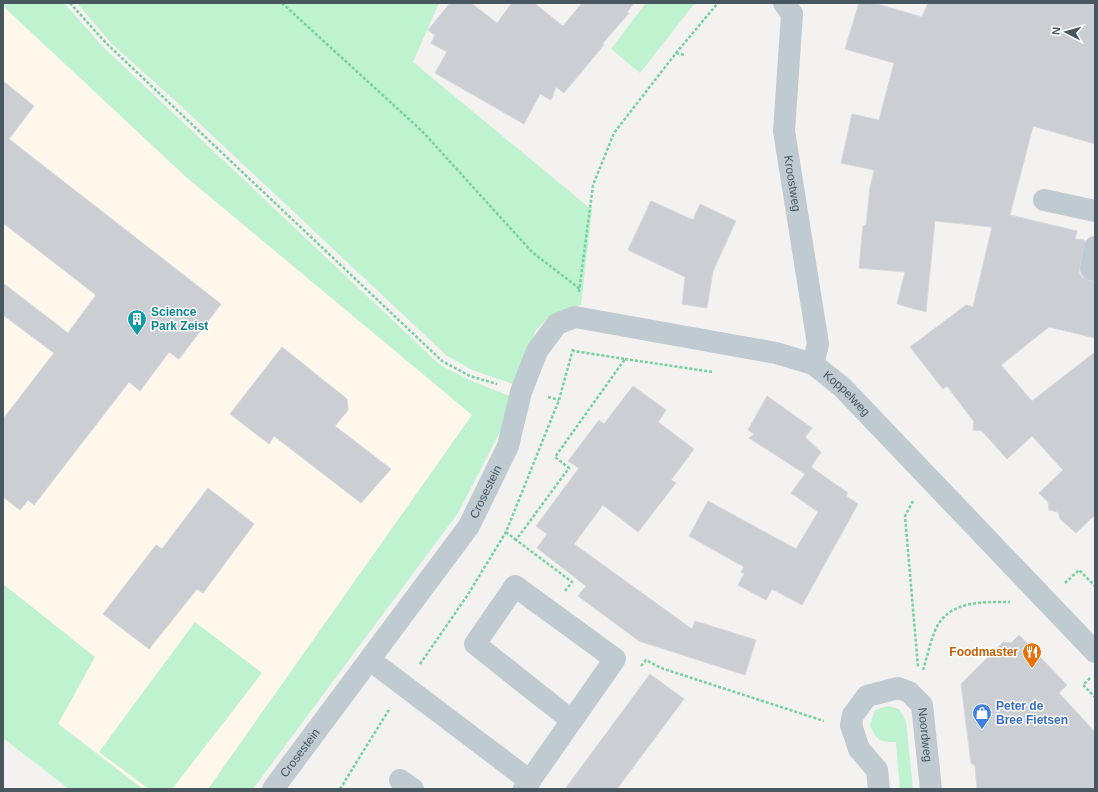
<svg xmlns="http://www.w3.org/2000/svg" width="1098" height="792" font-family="Helvetica,sans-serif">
  <rect width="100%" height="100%" fill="#f4f1f1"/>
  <path fill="#fdf7ec" d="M3 6 186 177 500 432 233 789H143L3 680Z"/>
  <path fill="#bff2cf" d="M3 3H64L102 46 440 365 470 380 512 397 500 432 458 513 253 789H208L472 415 186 177 3 6Z
    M77 3H439L413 62 592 210 581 305 551 315 536 330 516 385 472 370 446 355 180 105 112 44Z
    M646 3H695L640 73 611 49Z
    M3 584 95 657 58 724 143 789H69L3 738Z
    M195 622 262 673 172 789H149L99 752Z
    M888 706 899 709 906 721 913 789H900L896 742C879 742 877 741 870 725L875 710Z"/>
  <path fill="#cbcfd4" stroke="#d5d8dd" d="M450 3H471L497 23 512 3H534L563 26 582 3H634L627 12 629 13 603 43 604 45 564 93 556 87 551 100 540 94 524 124 435 73 447 52 431 43 435 35 428 30Z
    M859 3H874L922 17 928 3H1095V144L1033 126 1010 215 1077 231 1075 239 1085 240 1079 273 1083 278 1095 282V338L1049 327 1001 365 1032 401 1095 352V515L1076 533 1060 519 1058 512 1049 510 1048 502 1039 493 1063 470 1032 436 1007 459 982 431 973 430 974 422 947 386 943 389 910 347 966 305 973 307 992 227 935 221 926 312 897 304 905 272 859 268 863 226 866 225 870 188 874 170 841 163 852 114 879 120 894 63 845 49Z
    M3 81 34 106 9 139 221 304 179 359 169 352 140 391 129 382 34 505 28 500 20 510 3 497V419L54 353 3 315V283L68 333 96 295 3 223Z
    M651 201 693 220 700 204 736 221 713 271 707 308 682 304 685 277 628 250Z
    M282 347 347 399 348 410 335 426 391 469 361 503 274 436 269 444 230 414Z
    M633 386 666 410 658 422 694 449 671 480 676 483 638 532 603 505 574 544 692 629 695 621 756 640 745 675 639 641 578 596 586 586 537 548 547 534 536 526 579 468 568 461 599 420 604 424Z
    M767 396 812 428 805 437 821 452 811 467 848 493 846 496 858 504 802 605 772 589 766 600 738 585 744 574 741 572 744 567 689 536 708 501 796 549 818 512 791 493 805 474 749 438 754 434 748 430Z
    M208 488 254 524 203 593 197 589 149 649 103 614 156 545 162 549Z
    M1019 635 1067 685 1059 693 1095 732V789H977L975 766 971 763 961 684 1003 642 1011 643Z
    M650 674 684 699 617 789H565Z"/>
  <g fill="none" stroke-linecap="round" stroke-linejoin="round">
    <path stroke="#75d29d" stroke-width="2.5" stroke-dasharray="3 2" stroke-linecap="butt" d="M70 3 106 43 442 361 470 376 497 384
      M282 3 423 132 532 252 580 289
      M676 53 685 55
      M579 292 593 185 614 133 676 53 718 3
      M625 359 713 372
      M548 397 559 400
      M913 501 905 516 918 667
      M506 532 516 540
      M1065 583 1079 570 1095 586
      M565 591 572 582 516 540 569 468 555 457 625 359 573 351
      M420 664 467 596 506 532 559 400 573 349
      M641 666 646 660 661 668 824 721
      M923 670C928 655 931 636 939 623 955 600 986 602 1010 602
      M1090 678 1083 685 1095 697
      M340 789 390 708"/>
    <g stroke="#bfcad1" stroke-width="22">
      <path id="s1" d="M784 3 792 14 784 131 818 344 813 364"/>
      <path d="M1044 200 1095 211"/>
      <path d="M1095 247 1091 269 1095 270"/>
      <path d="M370 660 530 781"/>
      <path d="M400 780 413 789"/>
      <path id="s2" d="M273 789 469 526 508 446 521 392 537 351 557 324 575 317 776 353 813 364 842 387 1095 652"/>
      <path d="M524 789 615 659 515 586 475 644 571 720"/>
      <path id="s3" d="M879 789 877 770 859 749 851 725 853 715 867 696 898 688 909 692 922 705 931 789"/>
    </g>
  </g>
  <defs>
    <symbol id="building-pin" viewBox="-11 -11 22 30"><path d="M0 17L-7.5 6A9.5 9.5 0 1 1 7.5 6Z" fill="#0f9aa8" stroke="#fff"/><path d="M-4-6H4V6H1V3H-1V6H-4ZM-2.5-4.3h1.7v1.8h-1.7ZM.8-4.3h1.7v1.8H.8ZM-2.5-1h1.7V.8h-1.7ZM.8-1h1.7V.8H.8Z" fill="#fff"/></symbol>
    <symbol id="restaurant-pin" viewBox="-11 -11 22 30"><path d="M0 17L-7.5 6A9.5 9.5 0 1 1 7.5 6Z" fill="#e8710a" stroke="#fff"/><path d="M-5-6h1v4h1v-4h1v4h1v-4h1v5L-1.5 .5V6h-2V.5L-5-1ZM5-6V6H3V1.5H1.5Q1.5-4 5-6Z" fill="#fff"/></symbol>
    <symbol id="shop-pin" viewBox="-11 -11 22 30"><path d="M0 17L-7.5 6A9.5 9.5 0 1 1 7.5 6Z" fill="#3f7fe0" stroke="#fff"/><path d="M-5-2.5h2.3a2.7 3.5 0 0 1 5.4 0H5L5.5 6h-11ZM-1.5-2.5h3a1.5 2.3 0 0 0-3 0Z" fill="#fff"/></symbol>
  </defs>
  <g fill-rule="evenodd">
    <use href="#building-pin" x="126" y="308" width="22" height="30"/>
    <use href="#restaurant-pin" x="1021" y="641" width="22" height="30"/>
    <use href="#shop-pin" x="971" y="702" width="22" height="30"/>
  </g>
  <g text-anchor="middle" stroke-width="3" stroke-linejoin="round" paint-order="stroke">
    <g font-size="12" fill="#485660" stroke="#fff">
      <text dy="4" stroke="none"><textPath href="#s1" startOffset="184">Kroostweg</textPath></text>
      <text dy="4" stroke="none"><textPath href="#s2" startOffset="857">Koppelweg</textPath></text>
      <text dy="4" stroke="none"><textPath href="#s2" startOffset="366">Crosestein</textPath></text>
      <text dy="4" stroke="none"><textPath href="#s3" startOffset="198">Noordweg</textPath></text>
      <text dy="4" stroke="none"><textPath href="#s2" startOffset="45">Crosestein</textPath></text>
    </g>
    <g font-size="12" font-weight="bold" fill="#0d838f" stroke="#fff" text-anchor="start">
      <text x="151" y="316">Science<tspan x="151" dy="14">Park Zeist</tspan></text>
    </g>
    <g font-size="12" font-weight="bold" fill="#c56008" stroke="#fff" text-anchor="end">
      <text x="1018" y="656">Foodmaster</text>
    </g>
    <g font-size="12" font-weight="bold" fill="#366cbe" stroke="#fff" text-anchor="start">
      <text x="996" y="710">Peter de<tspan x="996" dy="14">Bree Fietsen</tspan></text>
    </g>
  </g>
  <rect width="1098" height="792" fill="none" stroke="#485660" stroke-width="8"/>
  <g transform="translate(1066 32) rotate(276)" stroke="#ffffff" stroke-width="3" paint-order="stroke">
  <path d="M0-3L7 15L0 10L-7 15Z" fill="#485660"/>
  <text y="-6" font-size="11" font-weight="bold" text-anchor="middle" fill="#485660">N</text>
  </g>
</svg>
